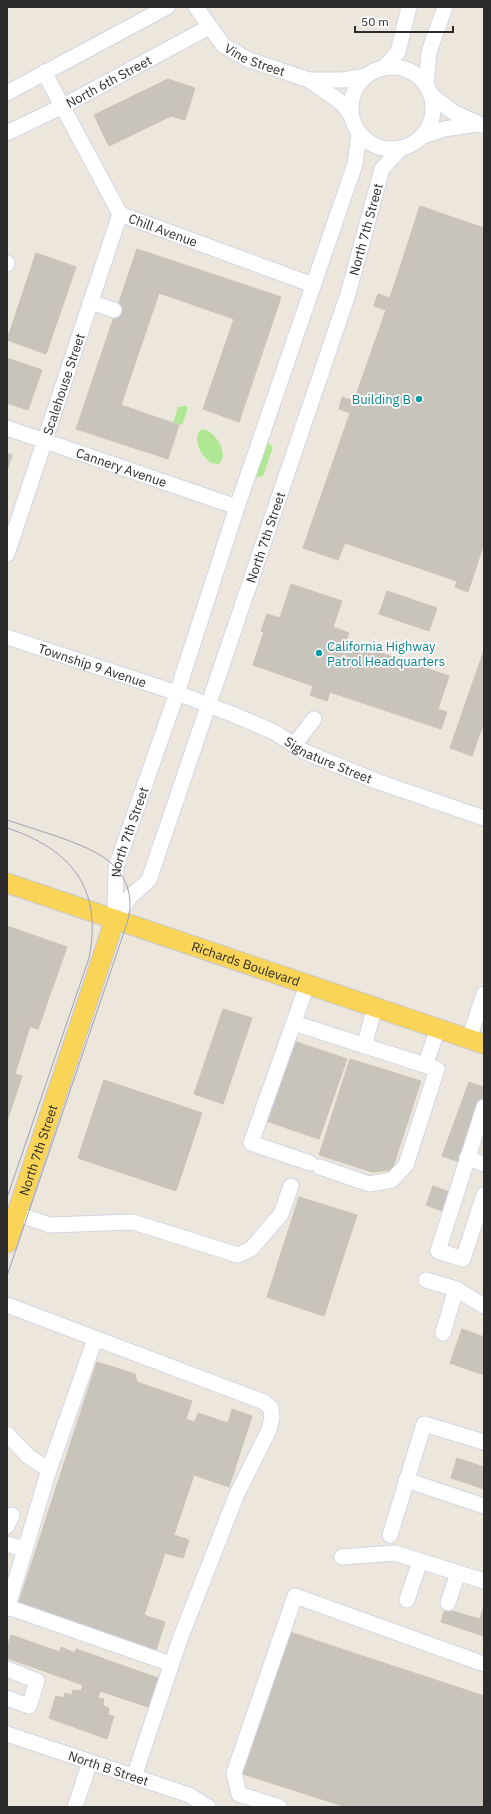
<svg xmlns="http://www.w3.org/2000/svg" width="491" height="1814" font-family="'IBM Plex Sans',sans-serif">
  <rect width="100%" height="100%" fill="#ede6dc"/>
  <path fill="#b0e795" d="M187 406V411L182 425 173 423 178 407Z
    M203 429C215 431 230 454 219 464L211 463C202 456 192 442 200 430Z
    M266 441 273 447 263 476 254 478Z"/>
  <path fill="#c9c4bb" stroke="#c9c2b5" d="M168 79 195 88 185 120 171 116 109 146 94 115Z
    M420 206 484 228V543L468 592 455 587 457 581 345 543 338 560 303 548 350 413 339 409 342 397 354 401 386 310 374 306 378 294 390 298Z
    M137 249 281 297 239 422 203 409 234 319 159 293 121 405 179 425 168 459 76 429Z
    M36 253 76 267 46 354 7 340Z
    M7 358 42 370 28 410 7 403Z
    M7 453 12 455 7 471Z
    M291 584 342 601 333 627 349 633 346 641 449 676 438 709 447 712 441 729 330 692 327 701 310 695 313 686 253 665 264 632 261 631 267 614 280 618Z
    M387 591 437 608 429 631 379 614Z
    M483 653 484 722 472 756 450 748Z
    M7 926 67 947 38 1029 7 1018Z
    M223 1009 252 1018 223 1104 194 1094Z
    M7 1018 30 1026 15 1074 22 1076 7 1122Z
    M294 1041 347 1059 319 1139 266 1121Z
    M350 1059 421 1081 392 1170 372 1172 319 1155Z
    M104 1080 202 1113 176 1191 78 1158Z
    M469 1082 484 1087V1093L459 1162 442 1156Z
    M433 1186 449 1192 442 1211 426 1205Z
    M299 1197 357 1215 324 1316 267 1297Z
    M462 1329 484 1337V1375L450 1363Z
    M97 1362 135 1374 137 1382 192 1401 186 1419 195 1422 198 1413 228 1423 232 1409 252 1416 229 1487 194 1475 174 1535 189 1540 183 1558 165 1553 144 1615 165 1622 156 1650 18 1605Z
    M457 1458 484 1467V1489L451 1478Z
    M484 1606V1636L475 1633Z
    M445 1609 480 1619 475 1633 441 1622Z
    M287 1631 484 1696V1807H346L240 1773Z
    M11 1635 60 1652 61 1647 75 1653 76 1649 158 1678 148 1707 100 1691 98 1698 104 1699 103 1706 109 1708 108 1715 114 1716 107 1739 49 1718 56 1696 64 1698 65 1693 72 1695 73 1690 81 1691 83 1685 7 1658V1648Z"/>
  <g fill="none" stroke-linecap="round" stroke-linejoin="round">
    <defs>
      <g id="minor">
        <path id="s1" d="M196 7 223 45 247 59 309 80 342 103 351 115"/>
        <circle cx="392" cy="108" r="41"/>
        <path d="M384 68 398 52 409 7"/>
        <path id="s2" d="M44 72 120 214 313 285"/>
        <path d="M309 80H343L367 76"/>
        <path d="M426 86 429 52 445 7"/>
        <path d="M7 93 167 7"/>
        <path d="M431 95 453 112 484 126"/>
        <path id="s3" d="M7 133 63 106 209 27"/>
        <path d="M421 137 444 129 477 124"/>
        <path d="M7 263V264"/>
        <path d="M90 302 114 310"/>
        <path id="s4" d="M7 428 237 507"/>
        <path id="s5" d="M7 554 120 214"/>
        <path id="s6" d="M7 637 177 693 232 714 274 732 305 752 376 781 484 818"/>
        <path d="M294 745 314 719"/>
        <path id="s7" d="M115 919 130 897 149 880 348 294 382 169 401 148"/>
        <path id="s8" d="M115 919 116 867 177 693 237 507 355 164 359 134"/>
        <path d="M307 985 251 1143 310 1163"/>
        <path d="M294 1023 437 1069 406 1165 392 1180 369 1184 320 1167"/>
        <path d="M469 1039 484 994"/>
        <path d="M364 1046 375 1007"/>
        <path d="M425 1065 438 1029"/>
        <path d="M484 1107 438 1251 463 1259 484 1195"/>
        <path d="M467 1158 484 1164"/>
        <path d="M17 1214 50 1225 133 1222 238 1255 251 1249 281 1214 291 1186"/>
        <path d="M426 1280 456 1289 484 1306"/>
        <path d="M7 1305 264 1402 271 1408 272 1418 269 1430 237 1494 180 1639 134 1777"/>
        <path d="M443 1333 456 1289"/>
        <path d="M7 1434 28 1456 49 1470 95 1339"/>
        <path d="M406 1480 484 1506"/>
        <path d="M7 1526 12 1515"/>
        <path d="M390 1535 424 1424 484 1442"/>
        <path d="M7 1544 24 1549"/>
        <path d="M342 1557 395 1553 484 1581"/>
        <path d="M407 1600 420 1561"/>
        <path d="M448 1603 458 1573"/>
        <path d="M8 1607 171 1664"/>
        <path d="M7 1609 49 1470"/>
        <path d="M7 1669 37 1681 29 1706 7 1698"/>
        <path id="s9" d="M7 1734 189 1795 208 1807"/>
        <path d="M75 1807 90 1762"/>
        <path d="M279 1807 239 1794 234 1773 295 1596 484 1664"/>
      </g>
      <g id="major">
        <path id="s10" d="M7 883 484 1044"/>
        <path id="s11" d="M7 1243 115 919"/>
      </g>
    </defs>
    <use href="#minor" stroke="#d1d5e4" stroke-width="17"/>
    <use href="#major" stroke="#c8c8c8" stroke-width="21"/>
    <use href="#minor" stroke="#fff" stroke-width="15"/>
    <use href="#major" stroke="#f9d456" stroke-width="19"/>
    <path stroke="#9ea2b6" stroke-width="1" d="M7 820C23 825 40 831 56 836 89 848 128 861 130 902 131 916 124 931 120 944L7 1276
      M7 828C71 849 103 888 89 958L7 1198"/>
  </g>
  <g fill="#0f9aa8" stroke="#fff" stroke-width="1.5">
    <circle cx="419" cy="399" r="4"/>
    <circle cx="319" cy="653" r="4"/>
  </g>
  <g text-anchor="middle" stroke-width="3.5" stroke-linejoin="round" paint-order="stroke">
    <g font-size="13" fill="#2b2b2b" stroke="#fff">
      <text dy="5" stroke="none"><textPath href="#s1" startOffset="82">Vine Street</textPath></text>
      <text dy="5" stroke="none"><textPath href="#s3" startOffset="114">North 6th Street</textPath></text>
      <text dy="5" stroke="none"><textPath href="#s7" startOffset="738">North 7th Street</textPath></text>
      <text dy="5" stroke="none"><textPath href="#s2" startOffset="207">Chill Avenue</textPath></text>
      <text dy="5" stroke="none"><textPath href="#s5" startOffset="179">Scalehouse Street</textPath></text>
      <text dy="5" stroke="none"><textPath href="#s4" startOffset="121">Cannery Avenue</textPath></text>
      <text dy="5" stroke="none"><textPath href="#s7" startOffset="414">North 7th Street</textPath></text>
      <text dy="5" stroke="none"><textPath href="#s6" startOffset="90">Township 9 Avenue</textPath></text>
      <text dy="5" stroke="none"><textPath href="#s6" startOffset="345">Signature Street</textPath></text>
      <text dy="5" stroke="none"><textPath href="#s8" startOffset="89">North 7th Street</textPath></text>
      <text dy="5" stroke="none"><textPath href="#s10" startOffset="252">Richards Boulevard</textPath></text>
      <text dy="5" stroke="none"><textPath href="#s11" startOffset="98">North 7th Street</textPath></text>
      <text dy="5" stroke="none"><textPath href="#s9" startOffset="107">North B Street</textPath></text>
    </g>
    <g font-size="13" fill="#0d838f" stroke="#fff" text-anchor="end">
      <text x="411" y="404">Building B</text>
      <text x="327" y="651" text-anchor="start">California Highway<tspan x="327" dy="15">Patrol Headquarters</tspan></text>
    </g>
  </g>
  <rect width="491" height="1814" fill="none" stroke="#2b2b2b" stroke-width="16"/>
  <path d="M355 26v6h98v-6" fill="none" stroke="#2b2b2b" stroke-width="2"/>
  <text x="361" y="26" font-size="12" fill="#2b2b2b" stroke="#ffffff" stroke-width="3" paint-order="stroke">50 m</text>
</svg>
